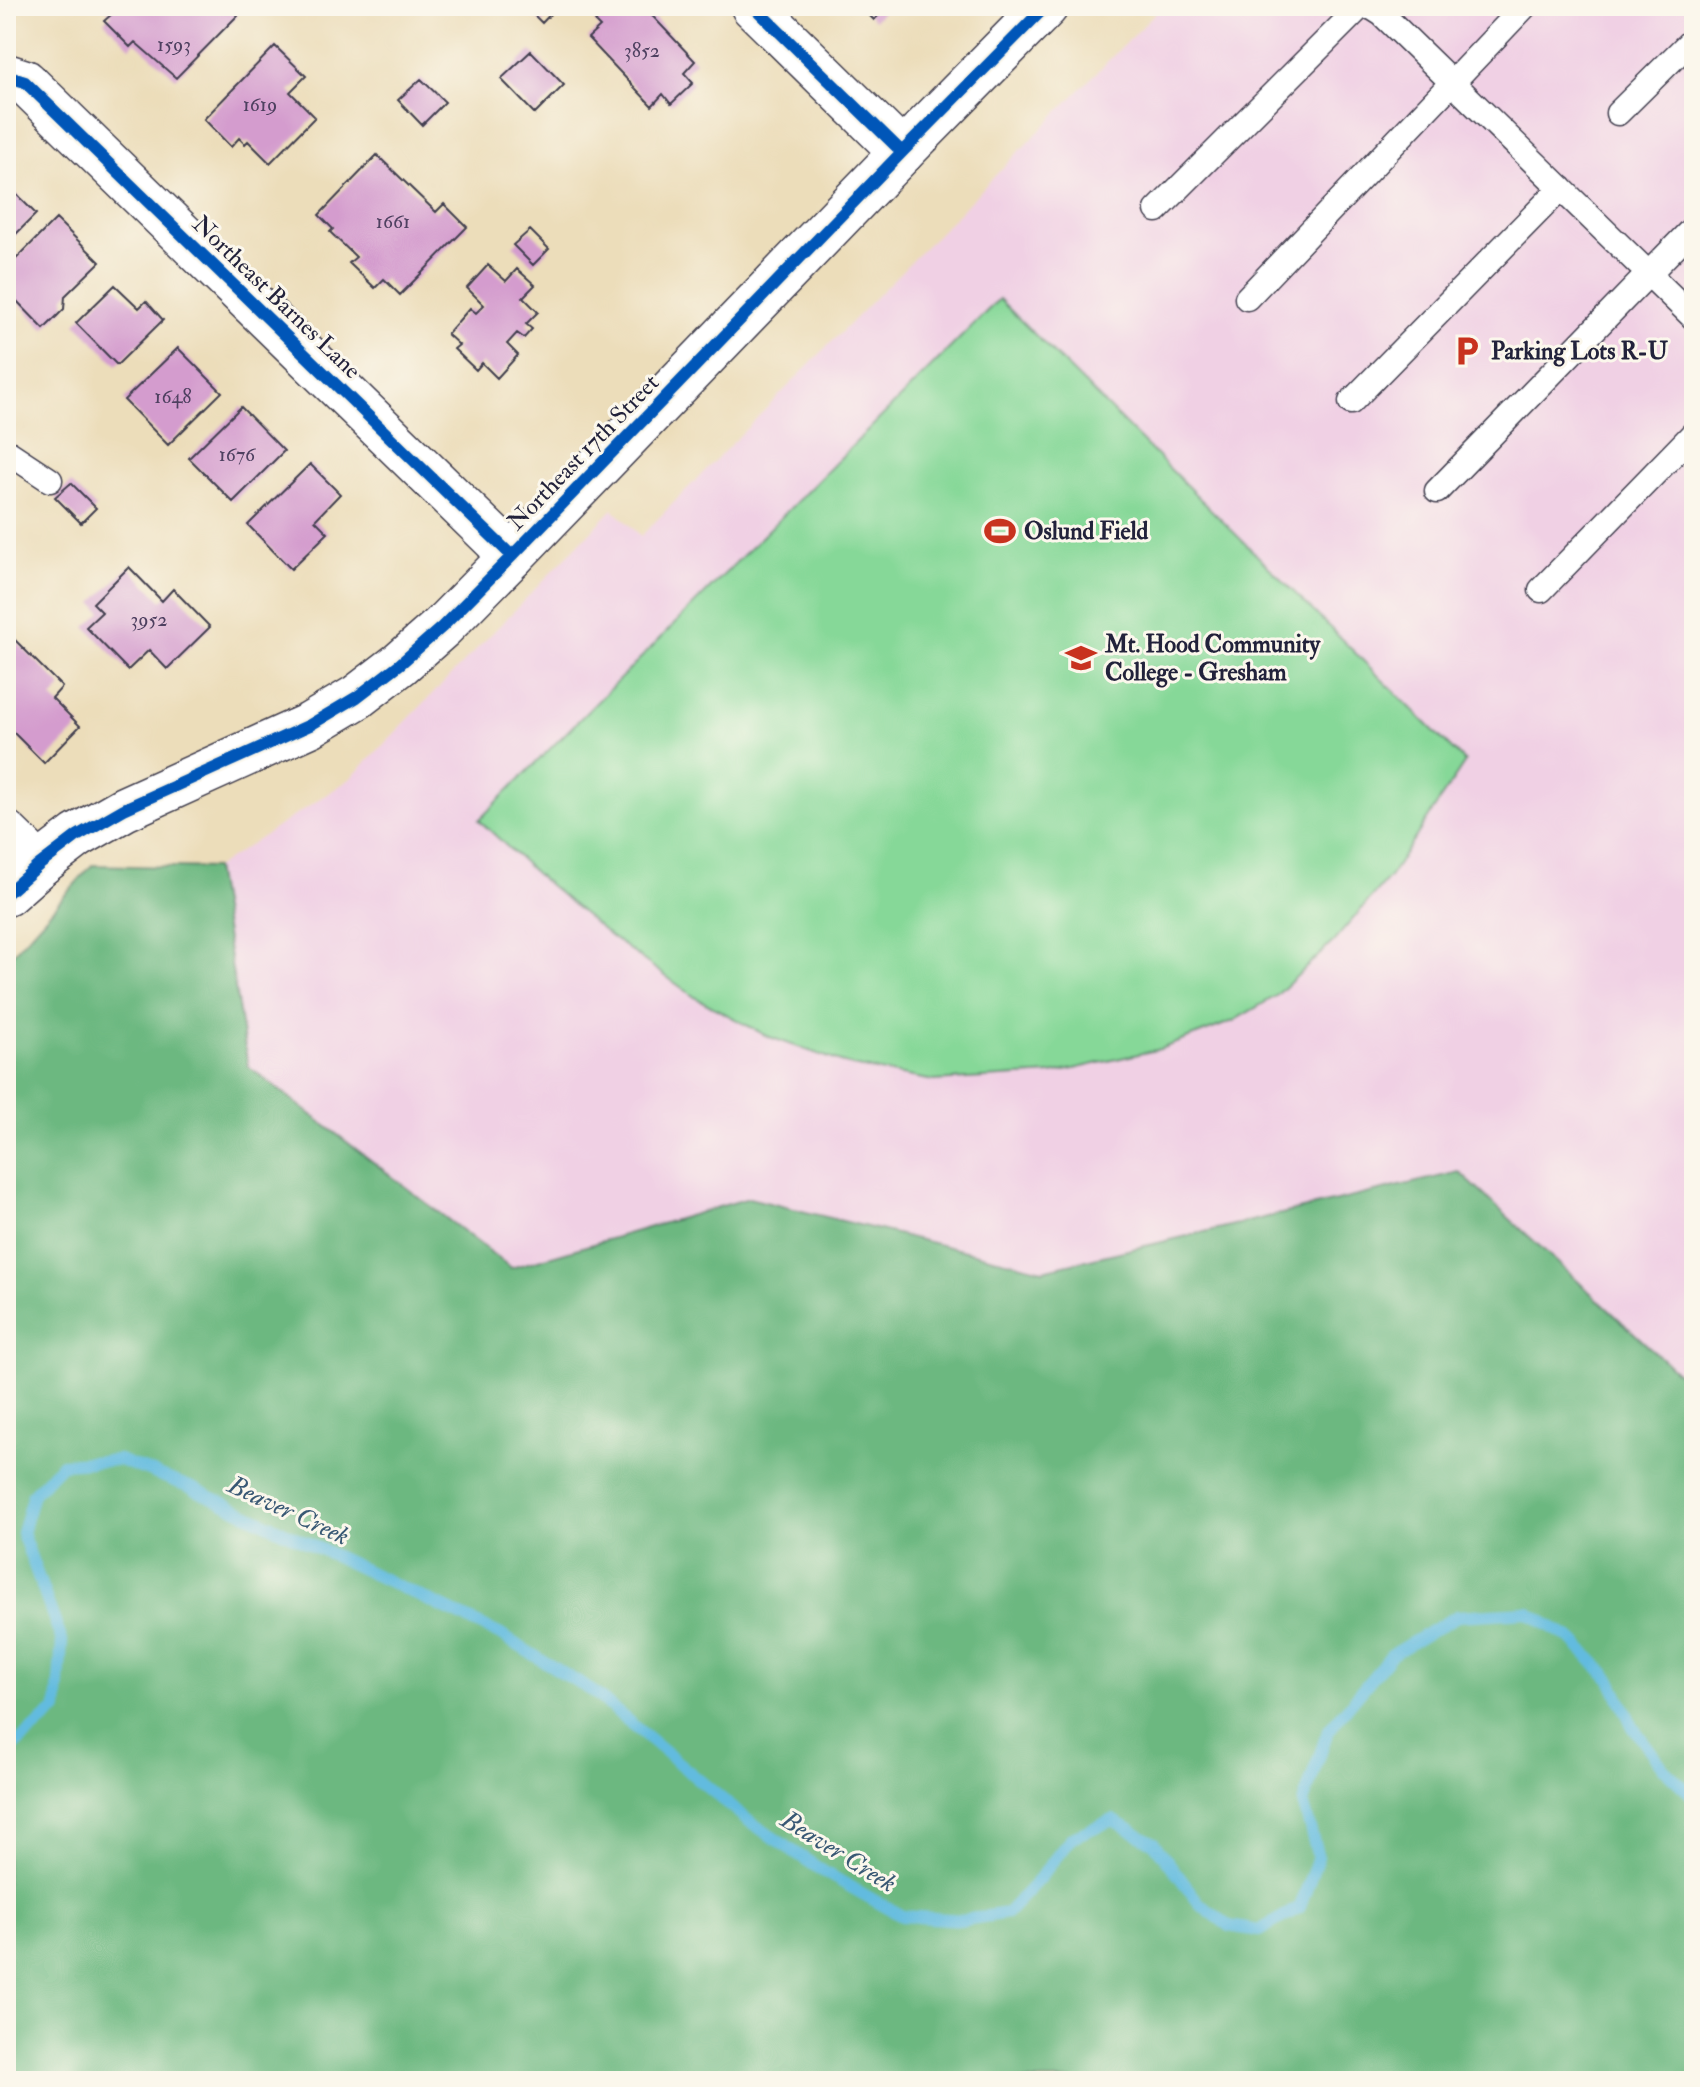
<svg xmlns="http://www.w3.org/2000/svg" width="1700" height="2087" font-family="'IM FELL Double Pica',serif">
  <rect width="100%" height="100%" fill="#fbf7ec"/>
  <filter id="ink" filterUnits="userSpaceOnUse"><feTurbulence type="fractalNoise" baseFrequency=".0125" numOctaves="2"/><feDisplacementMap in="SourceGraphic" scale="16" xChannelSelector="R" yChannelSelector="G"/><feConvolveMatrix kernelMatrix="1 2 1 2 8 2 1 2 1" color-interpolation-filters="sRGB"/></filter>
  <filter id="wash" filterUnits="userSpaceOnUse"><feTurbulence type="fractalNoise" baseFrequency=".006" numOctaves="4" result="noise"/><feDisplacementMap in="SourceGraphic" scale="32" xChannelSelector="R" yChannelSelector="G"/><feGaussianBlur stdDeviation="1.8" result="paint"/><feColorMatrix in="noise" values="0 0 0 0 0 0 0 0 0 0 0 0 0 0 0 0 0 1.4 0 .05"/><feComposite in="paint" operator="in"/></filter>
  <g filter="url(#wash)">
    <rect width="100%" height="100%" fill="#ecddba"/>
    <path fill="#f0d0e4" d="M1162 6H1694V1388L1459 1172 1043 1270 749 1198 511 1269 248 1066 215 868 350 779 613 509 641 536Z"/>
    <path fill="#86d898" stroke="#547d6a" stroke-width="2" d="M999 299 1465 762 1390 876 1334 941 1276 996 1233 1021 1160 1049 1052 1074 934 1081 852 1066 767 1036 696 998 610 936 536 874 479 820Z"/>
    <path fill="#6cb880" stroke="#476d5e" stroke-width="2" d="M92 865 215 868 248 1066 511 1268 749 1198 1043 1270 1459 1172 1694 1388V2081H6V961Z"/>
    <g fill="none" stroke-linecap="round" stroke-linejoin="round">
      <path stroke="#62bbdf" stroke-width="12" d="M6 1753 57 1709 62 1641 22 1533 33 1494 62 1464 119 1460 190 1487 501 1635 592 1691 746 1819 824 1872 902 1916 964 1920 1007 1913 1039 1879 1072 1837 1113 1820 1154 1843 1199 1903 1229 1926 1259 1931 1300 1907 1318 1857 1303 1803 1328 1731 1391 1655 1457 1616 1527 1612 1573 1640 1611 1680 1633 1727 1664 1769 1694 1797"/>
    </g>
    <g id="blocks">
      <path fill="#d49cce" d="M104 6H228L238 15 176 78 135 42 130 47 104 21 112 14Z
        M525 6H558L542 23Z
        M610 6 616 10 620 6H643L695 61 684 73 693 83 671 104 663 94 652 106 588 38 600 27 595 22Z
        M860 6H888L874 20Z
        M275 46 306 76 290 92 315 117 270 163 248 141 245 144 239 138 231 147 204 119Z
        M531 51 564 85 535 114 501 79Z
        M421 79 445 102 422 125 398 100Z
        M377 155 436 212 444 204 467 227 400 295 384 279 375 288 349 263 356 257 330 232 333 229 319 215Z
        M6 184 36 214 6 244Z
        M56 219 100 262 65 296 64 309 44 329 13 297 6 304V269Z
        M530 230 549 249 533 265 513 245Z
        M488 265 506 281 517 269 535 285 523 297 538 312 526 324 532 329 524 338 517 333 507 344 518 355 497 378 482 363 476 370 454 349 459 345 447 334 470 308 476 313 484 305 467 288Z
        M115 285 139 308 146 301 163 320 117 365 76 323Z
        M178 348 222 392 168 445 124 400Z
        M241 407 284 451 233 502 189 458Z
        M310 464 340 494 315 520 328 533 291 569 248 525Z
        M71 483 96 508 81 523 55 497Z
        M129 567 162 601 173 589 210 627 167 669 149 650 128 670 86 627 102 612 93 603Z
        M14 639 62 687 52 698 80 726 44 763 6 725V647Z"/>
    </g>
  </g>
  <g filter="url(#ink)">
    <use href="#blocks" fill-opacity="0" stroke="#403e4e" stroke-width="2"/>
    <g fill="none" stroke-linecap="round" stroke-linejoin="round">
      <defs>
        <path id="service" d="M1618 113 1694 38
          M1157 210 1360 7H1371L1382 14 1694 318
          M1247 298 1525 6
          M1351 402 1561 188
          M6 451 50 480
          M1437 491 1694 227
          M1541 590 1694 433"/>
        <path id="minor" d="M753 6 902 152
          M6 76 25 82 512 556
          M6 833 39 865"/>
        <path id="tertiary" d="M6 894 39 865 77 836 124 809 310 725 357 697 400 664 442 627 512 556 902 152 1046 6"/>
      </defs>
      <use href="#service" stroke="#403e4e" stroke-width="27"/>
      <use href="#minor" stroke="#403e4e" stroke-width="47"/>
      <use href="#tertiary" stroke="#403e4e" stroke-width="47"/>
      <use href="#service" stroke="#fff" stroke-width="24"/>
      <use href="#minor" stroke="#fff" stroke-width="44"/>
      <use href="#tertiary" stroke="#fff" stroke-width="44"/>
      <defs>
        <path id="cycleway" d="M753 6 902 152
          M6 76 25 82 512 556
          M6 894 39 865 77 836 124 809 310 725 357 697 400 664 442 627 512 556 902 152 1046 6"/>
      </defs>
      <use href="#cycleway" stroke="#fbf7ec" stroke-width="17"/>
      <use href="#cycleway" stroke="#0057b8" stroke-width="12"/>
    </g>
  </g>
  <defs>
    <symbol id="parking-bare" viewBox="-9 -9 18 18"><path d="M-3.5-5.5H1a3.5 3.5 0 0 1 0 7H-1V5.5H-3.5ZM-1-3.4V-.6H.8a1.4 1.4 0 0 0 0-2.8Z" fill="#c8321e" stroke="#fbf7ec" stroke-width="2.5" paint-order="stroke"/></symbol>
    <symbol id="stadium-bare" viewBox="-9 -9 18 18"><path d="M0-5a6.5 5 0 1 0 0 10a6.5 5 0 1 0 0-10ZM-3.5-1.8h7v3.6h-7Z" fill="#c8321e" stroke="#fbf7ec" stroke-width="2.5" paint-order="stroke"/></symbol>
    <symbol id="university-bare" viewBox="-9 -9 18 18"><path d="M0-5L7-2L0 1L-7-2ZM-4 1L0 2.5L4 1V4Q0 6-4 4Z" fill="#c8321e" stroke="#fbf7ec" stroke-width="2.5" paint-order="stroke"/></symbol>
  </defs>
  <g fill-rule="evenodd">
    <use href="#parking-bare" x="1445" y="329" width="44" height="44"/>
    <use href="#stadium-bare" x="978" y="509" width="44" height="44"/>
    <use href="#university-bare" x="1059" y="636" width="44" height="44"/>
  </g>
  <g text-anchor="middle" stroke-width="6" stroke-linejoin="round" paint-order="stroke">
    <g font-size="20" fill="#4e4060">
      <text x="174" y="51">1593</text>
      <text x="642" y="57">3852</text>
      <text x="260" y="111">1619</text>
      <text x="393" y="228">1661</text>
      <text x="173" y="403">1648</text>
      <text x="237" y="461">1676</text>
      <text x="149" y="626">3952</text>
    </g>
    <g font-size="24" fill="#22223b" stroke="#fbf7ec">
      <text transform="translate(277 297) rotate(44)" y="8">Northeast Barnes Lane</text>
      <text transform="translate(583 452) rotate(-46)" y="8">Northeast 17th Street</text>
    </g>
    <g font-size="24" font-weight="bold" fill="#22223b" stroke="#fbf7ec" text-anchor="start">
      <text x="1491" y="359">Parking Lots R-U</text>
      <text x="1024" y="539">Oslund Field</text>
      <text x="1105" y="652">Mt. Hood Community<tspan x="1105" dy="28">College - Gresham</tspan></text>
    </g>
    <g font-size="26" font-style="italic" fill="#385874" stroke="#fbf7ec">
      <text transform="translate(289 1510) rotate(25)" y="9">Beaver Creek</text>
      <text transform="translate(839 1851) rotate(32)" y="9">Beaver Creek</text>
    </g>
  </g>
  <rect width="1700" height="2087" fill="none" stroke="#fbf7ec" stroke-width="32"/>
</svg>
